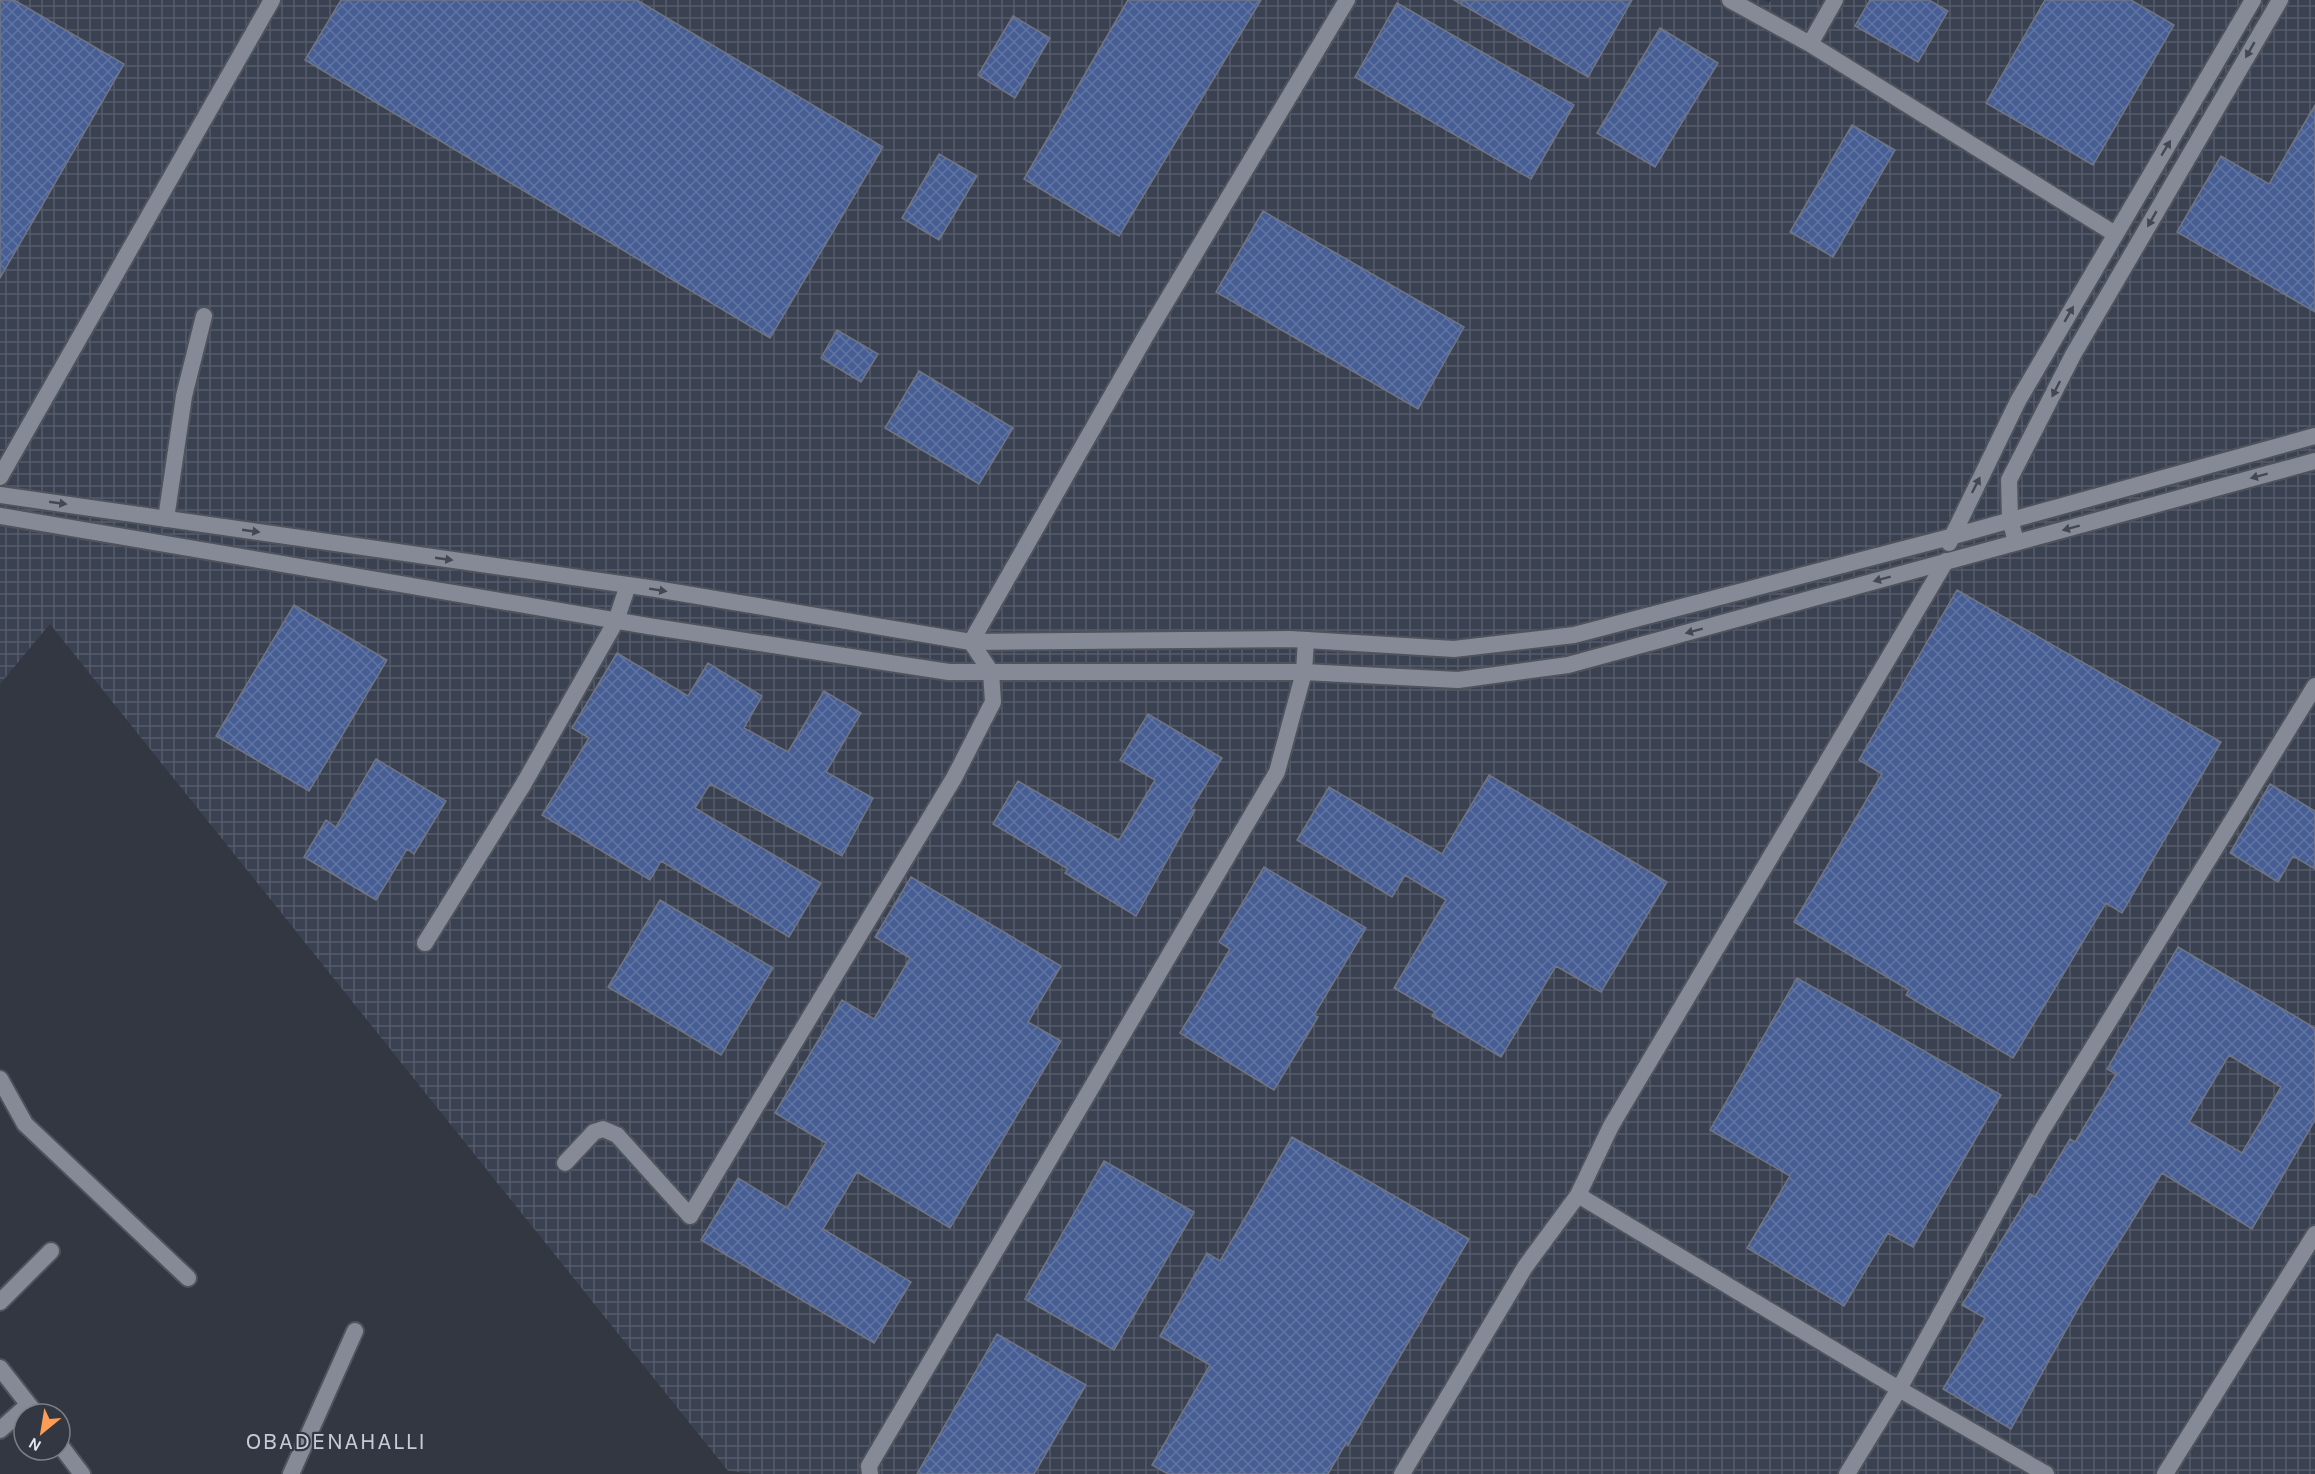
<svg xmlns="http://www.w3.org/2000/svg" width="2315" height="1474" font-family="Karla,sans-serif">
  <defs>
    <pattern id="industrial-grid" width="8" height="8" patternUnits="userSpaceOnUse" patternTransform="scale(1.5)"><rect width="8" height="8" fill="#3a4151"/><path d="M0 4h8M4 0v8" fill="none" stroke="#565c6a"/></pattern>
    <pattern id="building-cross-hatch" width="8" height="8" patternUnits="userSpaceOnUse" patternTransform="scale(1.5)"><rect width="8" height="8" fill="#475e94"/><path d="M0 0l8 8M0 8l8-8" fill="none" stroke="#6175a3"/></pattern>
  </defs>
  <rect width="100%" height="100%" fill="#323741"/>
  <path fill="url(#industrial-grid)" d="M0 0H1764L1769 3 1771 0H2315V1474H755L728 1471 50 624 0 684Z"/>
  <path fill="url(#building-cross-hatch)" stroke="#707581" stroke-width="1.5" fill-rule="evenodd" d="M0 0H14L124 64 0 278Z
    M341 0H637L883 147 770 338 305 60Z
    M1128 0H1261L1119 236 1024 179Z
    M1454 0H1632L1588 77Z
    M1870 0H1929L1948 11 1918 62 1855 26Z
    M2045 0H2131L2174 25 2093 165 1986 103Z
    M1397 3 1574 105 1531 179 1355 77Z
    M1013 16 1050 38 1015 98 978 75Z
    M1660 28 1718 63 1655 167 1597 133Z
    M2315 105V312L2177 232 2221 156 2269 184Z
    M1852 125 1895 150 1833 257 1790 232Z
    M939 154 977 176 939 240 902 218Z
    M1263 211 1464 327 1418 409 1216 292Z
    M837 330 878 354 861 382 821 358Z
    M919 371 1013 428 979 484 885 428Z
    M1957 590 2221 742 2122 913 2106 903 2013 1058 1906 995 1909 990 1794 922 1882 774 1859 760Z
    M294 605 387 660 309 791 216 736Z
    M617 653 688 696 708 663 762 696 744 728 788 752 824 691 861 713 826 772 873 798 842 856 710 784 695 808 821 883 789 937 661 861 650 880 542 815 589 738 572 728Z
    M1148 714 1222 758 1191 809 1195 810 1136 916 1065 873 1068 869 993 824 1018 781 1119 840 1155 780 1120 760Z
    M376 759 446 801 414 854 407 849 376 900 304 857 326 820 336 827Z
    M1489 775 1667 882 1601 992 1556 966 1501 1057 1432 1016 1435 1012 1394 988 1446 900 1405 875 1392 897 1297 840 1329 787 1442 854Z
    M2270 784 2315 811V869L2293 856 2278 882 2230 853Z
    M1264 867 1366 928 1314 1015 1318 1017 1274 1090 1180 1033 1230 949 1219 942Z
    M911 877 1061 966 1028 1022 1061 1041 950 1228 857 1172 823 1229 911 1282 874 1343 701 1240 738 1178 787 1208 826 1143 775 1113 842 1000 874 1019 910 958 875 937Z
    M660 900 773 968 721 1055 608 987Z
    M2178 947 2315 1028V1120L2252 1229 2162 1173 2080 1305 2011 1429 1943 1389 1985 1318 1962 1305 2030 1194 2035 1197 2070 1139 2075 1142 2116 1074 2107 1069ZM2229 1055 2281 1087 2242 1153 2189 1122Z
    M1797 978 2001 1095 1913 1247 1888 1233 1844 1306 1747 1248 1790 1176 1710 1130Z
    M1292 1137 1469 1239 1348 1445 1346 1443 1328 1474H1168L1152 1465 1210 1365 1160 1336 1207 1253 1220 1261Z
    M1104 1161 1194 1212 1114 1350 1025 1299Z
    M997 1334 1086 1385 1034 1474H917Z"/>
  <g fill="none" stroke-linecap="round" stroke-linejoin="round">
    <defs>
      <path id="minor" d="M1730 0 1810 44 1835 0
        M1810 44 2115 234
        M0 477 272 0
        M166 519 184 396 204 316
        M425 943 523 785 616 621 628 585
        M0 1079 25 1124 188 1278
        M565 1163 594 1132 603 1129 617 1135 690 1216 954 778 993 702 991 672 971 642 1148 332 1347 0
        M1578 1195 1899 1389 2046 1474
        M0 1302 51 1251
        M0 1430 28 1405
        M291 1474 355 1331
        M870 1474 869 1466 1277 772 1304 672 1306 640
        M1402 1474 1525 1267 1578 1195 1611 1126 1946 561
        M1847 1474 1899 1389 2042 1130 2315 686
        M2165 1474 2315 1234"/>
      <path id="tertiary" d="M0 495 656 589 971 642 1290 639 1454 649 1574 635 1950 537 2315 436
        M0 516 648 626 949 672H1304L1458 680 1568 665 2315 461
        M2016 542 2010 519 2009 480 2073 355 2280 0
        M1949 543 2018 401 2253 0
        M0 1368 36 1414
        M60 1445 82 1474"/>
    </defs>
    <use href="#minor" stroke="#4f535b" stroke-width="20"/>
    <use href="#tertiary" stroke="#4f535b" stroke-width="20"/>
    <use href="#minor" stroke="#858a96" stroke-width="16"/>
    <use href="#tertiary" stroke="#858a96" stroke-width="16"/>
  </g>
  <defs><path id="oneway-solid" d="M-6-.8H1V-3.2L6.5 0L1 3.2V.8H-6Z" transform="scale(1.5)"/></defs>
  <g fill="#434852">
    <use href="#oneway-solid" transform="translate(2250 50) rotate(120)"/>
    <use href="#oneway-solid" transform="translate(2166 148) rotate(-59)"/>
    <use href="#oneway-solid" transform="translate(2152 219) rotate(120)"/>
    <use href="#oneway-solid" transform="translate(2069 314) rotate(-60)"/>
    <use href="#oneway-solid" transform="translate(2056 389) rotate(117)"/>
    <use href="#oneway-solid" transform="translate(2259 476) rotate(165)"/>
    <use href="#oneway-solid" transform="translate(1976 485) rotate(-63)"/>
    <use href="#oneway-solid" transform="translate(58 503) rotate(8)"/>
    <use href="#oneway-solid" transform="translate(2071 528) rotate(165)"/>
    <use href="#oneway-solid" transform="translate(251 531) rotate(8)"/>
    <use href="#oneway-solid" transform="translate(444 559) rotate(8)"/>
    <use href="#oneway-solid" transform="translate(1882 579) rotate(165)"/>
    <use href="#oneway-solid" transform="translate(658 590) rotate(9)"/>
    <use href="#oneway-solid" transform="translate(1694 631) rotate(165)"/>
  </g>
  <g text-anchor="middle" stroke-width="4.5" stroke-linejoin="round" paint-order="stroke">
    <g font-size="24" letter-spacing="1.5" fill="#c5cbd8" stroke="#323741">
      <text x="336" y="1449">OBADENAHALLI</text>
    </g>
  </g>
  <g transform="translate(42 1432) rotate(210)"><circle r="28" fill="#323741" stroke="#7a7e86" stroke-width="1.5"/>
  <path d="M0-4.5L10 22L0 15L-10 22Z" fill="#fd9d55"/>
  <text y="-9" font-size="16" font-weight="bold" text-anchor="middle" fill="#e5e8ee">N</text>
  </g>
</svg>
